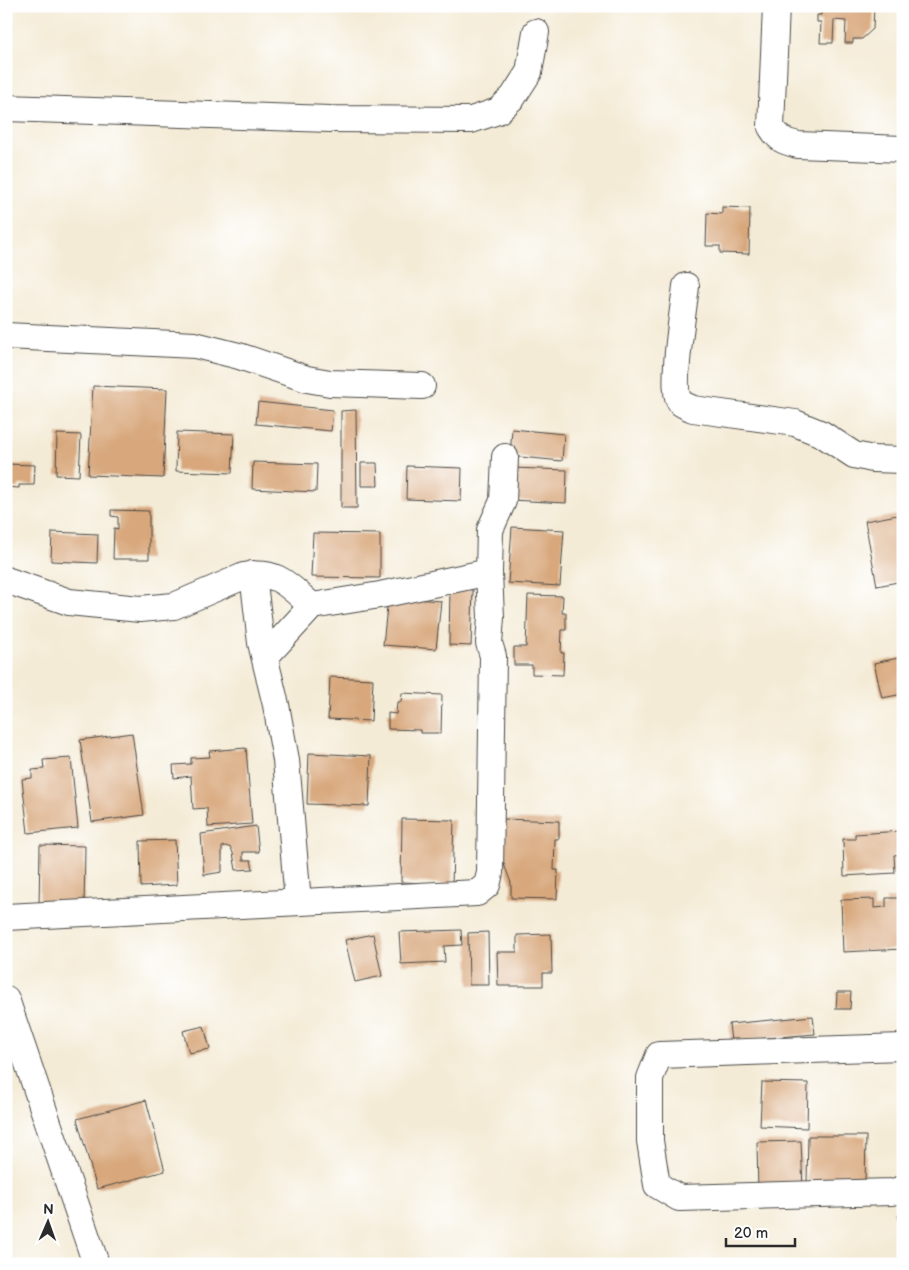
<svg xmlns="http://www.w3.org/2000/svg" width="909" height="1270" font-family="'Balsamiq Sans',sans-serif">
  <rect width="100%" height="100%" fill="#fff"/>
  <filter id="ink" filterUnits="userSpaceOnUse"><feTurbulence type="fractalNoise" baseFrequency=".02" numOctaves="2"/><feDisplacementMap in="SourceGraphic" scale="10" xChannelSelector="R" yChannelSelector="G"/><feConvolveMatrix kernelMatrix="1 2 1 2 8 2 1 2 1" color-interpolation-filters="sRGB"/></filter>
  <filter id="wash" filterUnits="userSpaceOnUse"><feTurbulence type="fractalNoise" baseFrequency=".0096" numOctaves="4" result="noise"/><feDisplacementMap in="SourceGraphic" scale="20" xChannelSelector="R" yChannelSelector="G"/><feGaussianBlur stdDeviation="1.12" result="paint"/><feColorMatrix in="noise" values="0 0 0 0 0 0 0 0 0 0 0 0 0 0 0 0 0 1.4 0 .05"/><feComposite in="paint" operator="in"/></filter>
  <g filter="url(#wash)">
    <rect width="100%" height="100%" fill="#f4ebd6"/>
    <g id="blocks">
      <path fill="#d8a77b" d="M821 6 874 7 873 29 862 39H853V43H845L846 21 834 20 833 43H820L821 22H817V15H821Z
        M722 207 750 208 749 254 720 253V246H706L707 213 722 214Z
        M93 386 167 389 163 478 88 475Z
        M258 402 333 410 331 431 256 424Z
        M356 410 357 508H341V411Z
        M512 429 564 434 562 461 510 456Z
        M177 432 234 434 232 473 176 471Z
        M57 434 81 435 79 476 56 475Z
        M253 462 317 464 316 492 252 489Z
        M361 463H377L378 486H361Z
        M6 464 35 465 34 485H19V488L6 487Z
        M407 466 462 468 461 501 406 499Z
        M512 468 567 470 566 503 511 500Z
        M111 510 149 511V559H113L114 528 118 529V517L111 516Z
        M903 514V581L877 586 865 521Z
        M512 527 564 530 560 586 508 583Z
        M52 532 98 534 97 563 51 561Z
        M313 533 380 534V578L311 577Z
        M450 589 473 590 471 646 449 645Z
        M528 595 563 596 562 613H566V630H562L561 653H564L563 675 532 674V665H514V647H526Z
        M388 597 441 601 436 649 383 645Z
        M903 657V694L882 698 874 663Z
        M330 677 373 679 371 721 328 719Z
        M402 693 442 695 441 733H420V730L388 729V713L396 714 397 702H401Z
        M132 733 144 815 92 822 80 740Z
        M246 748 252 824 208 827 207 808 193 809 191 776 174 778 173 765 191 764V758L210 757 209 751Z
        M309 753 371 756 369 806 307 804Z
        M71 758 78 828 28 833 22 779 32 778V770L44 769 43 760Z
        M402 819 454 820 452 884 401 882Z
        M503 819 559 821V839H555L554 870H558L557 899 511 898V883L503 861Z
        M256 826 259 852H243V860H251L253 869 236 870 233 853 231 848 226 846 222 847V872L204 875 201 834Z
        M902 831 903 854 894 855 895 873 844 876 843 839H855V834Z
        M175 840 177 885 141 887 140 841Z
        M40 845 85 846 84 910H39Z
        M886 898H903V949L843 952 841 900 874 899V908L886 907Z
        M461 930 462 945 444 946 445 962 401 964 399 932Z
        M488 932 489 985H469L468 933Z
        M373 934 382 976 355 982 345 940Z
        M551 934 552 973H543V986H498L497 952H517V935Z
        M837 992H851L850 1009H836Z
        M813 1016 815 1034 731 1041 729 1024Z
        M204 1026 210 1049 189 1053 183 1031Z
        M762 1082 808 1083 807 1128 760 1126Z
        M146 1100 165 1171 97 1189 77 1119Z
        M808 1136H866L865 1183H807Z
        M801 1141 803 1189 758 1191 757 1142Z
        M898 1215H903V1242H902Z"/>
    </g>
  </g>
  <g filter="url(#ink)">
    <use href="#blocks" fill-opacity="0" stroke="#494845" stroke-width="1"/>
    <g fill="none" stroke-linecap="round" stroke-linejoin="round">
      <defs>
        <path id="minor" d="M776 6 771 127C779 140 783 141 798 145L903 149
          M6 108 330 119 471 120 498 111 513 97 529 72 536 32
          M686 286C684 306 670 389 680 402 683 405 689 407 693 409L795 423 822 434 854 455 873 459 903 460
          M6 336 195 345 239 356 307 379 330 383 422 386
          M253 574 261 643 276 705 286 760 298 902
          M6 580 69 602 140 609 174 606 244 576C277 569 289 586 312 606L380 595 489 572
          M265 657 312 606
          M6 917 477 893 487 885 490 873 493 656 489 643 491 617 489 572 490 530 503 501 505 457
          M6 999 96 1264
          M903 1047 659 1055 650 1078V1141L657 1185 679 1198 892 1192 903 1189"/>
      </defs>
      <use href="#minor" stroke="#494845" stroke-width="28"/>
      <use href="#minor" stroke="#fff" stroke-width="26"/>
    </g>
  </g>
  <rect width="909" height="1270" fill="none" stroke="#fff" stroke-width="25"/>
  <g transform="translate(48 1222) rotate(2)" stroke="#ffffff" stroke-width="4" paint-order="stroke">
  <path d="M0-4L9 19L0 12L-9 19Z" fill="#2b2b2b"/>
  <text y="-8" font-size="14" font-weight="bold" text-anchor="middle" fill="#2b2b2b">N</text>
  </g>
  <path d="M726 1238v8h69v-8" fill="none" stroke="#2b2b2b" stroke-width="2.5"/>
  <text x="734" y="1238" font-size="15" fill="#2b2b2b" stroke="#ffffff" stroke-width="4" paint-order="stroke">20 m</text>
</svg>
